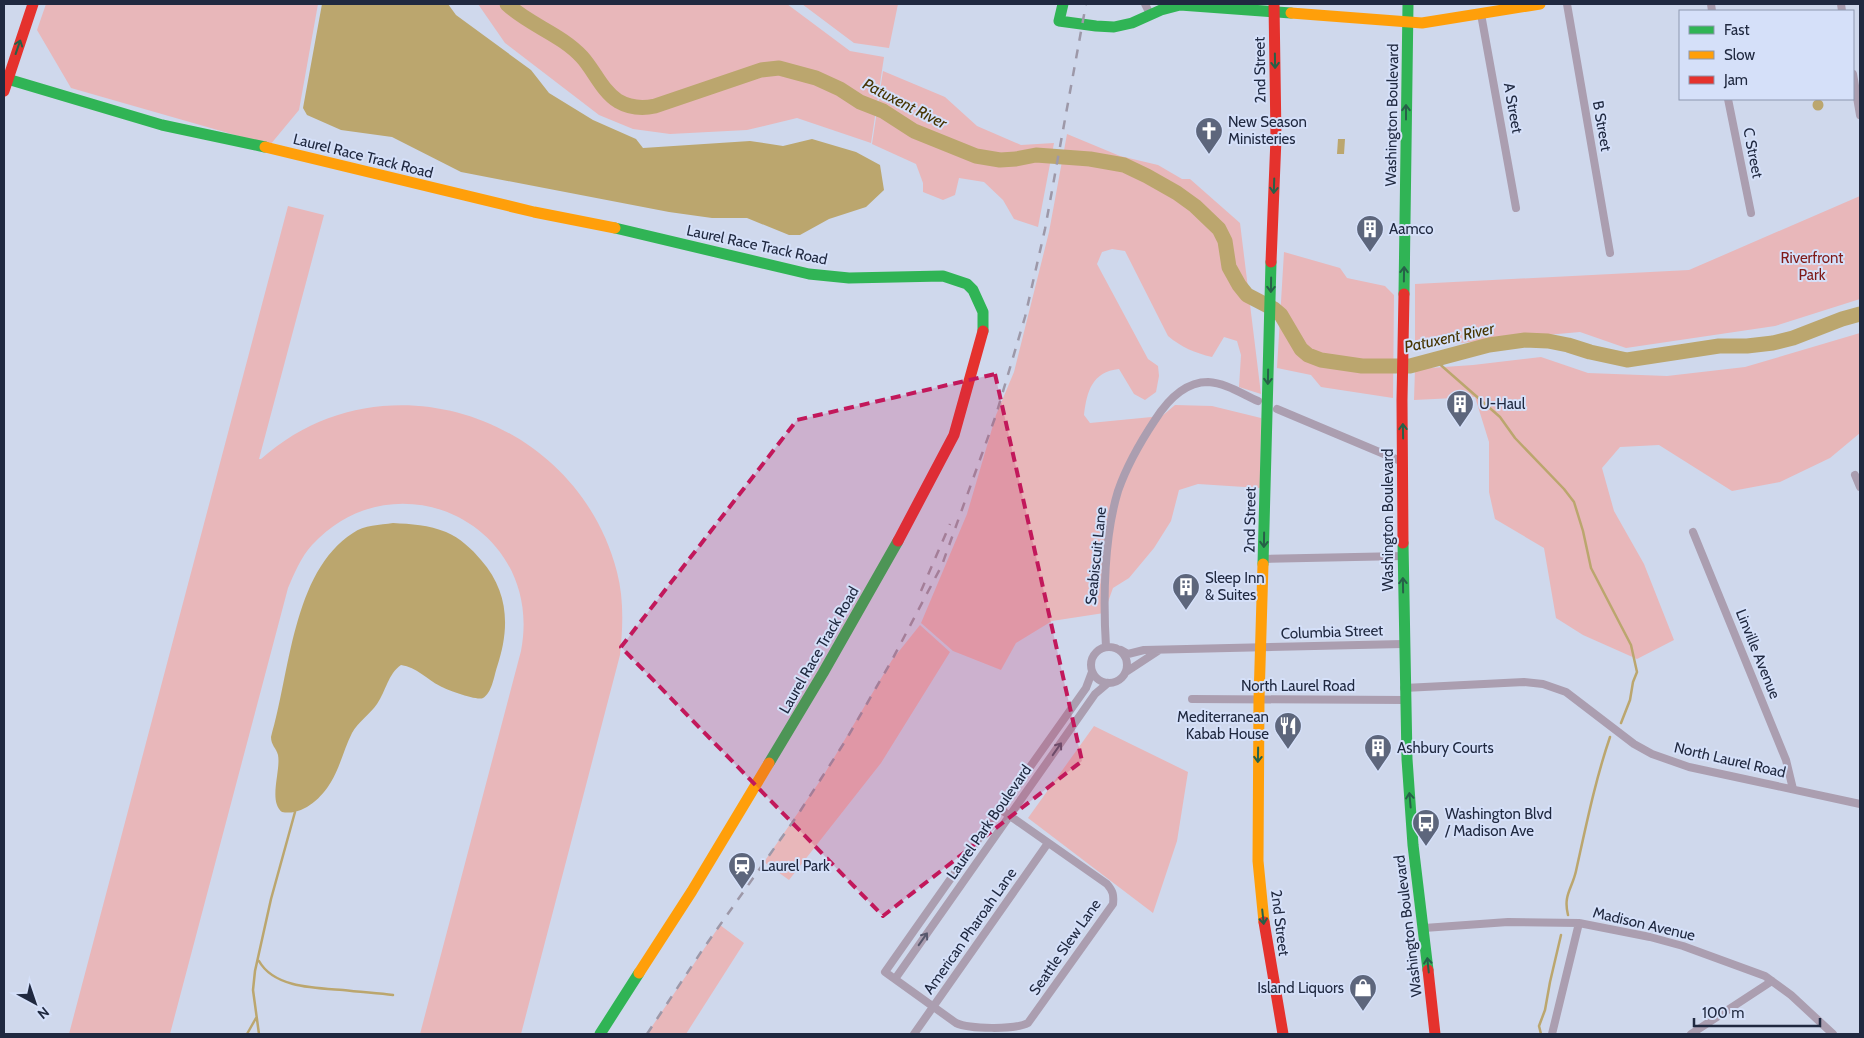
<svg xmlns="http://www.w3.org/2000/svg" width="1864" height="1038" font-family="Cabin,sans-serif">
  <rect width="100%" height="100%" fill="#cfd8ec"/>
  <path fill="#e8b7ba" d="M46 4H318L299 110 270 145 71 88 37 30Z
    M478 4H787L850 51 884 57 871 143 797 118 747 130 670 134 633 129 599 115 505 43Z
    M802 4H898L889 48 854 43Z
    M883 71 945 97 977 126 1021 145 1054 143 1038 227 1014 219 1003 200 984 182 959 178 955 195 943 200 923 192V183L916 164 872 144Z
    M1067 134 1120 156 1158 165 1182 179H1190L1240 223 1261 394 1239 387 1241 355 1237 341 1224 337 1212 357C1195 353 1181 347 1168 336L1125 251 1112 249 1102 252 1097 264 1148 359 1158 366 1159 376 1156 392 1145 400 1134 394 1119 369C1092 372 1087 391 1084 415L1090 423 1162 416 1175 405 1212 406 1261 418 1260 488 1198 484 1179 490 1171 521 1154 548 1129 578 1113 588 1104 613 1052 621 1016 643 1001 670 953 651 921 623 967 514 996 415 1014 372 1049 232Z
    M1860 196V299L1775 326 1626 348 1580 332 1415 347V284L1689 270Z
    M288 206 324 215 259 459H261C383 350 577 416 617 572 624 599 623 627 620 655L521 1034H420L521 651C545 526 397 453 312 545 301 557 294 574 288 588L170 1034H69Z
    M1284 252 1340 268 1347 278 1385 286 1394 295 1393 398 1321 387 1311 375 1277 368Z
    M1860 333V433L1830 458 1780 482 1732 491 1659 445 1620 447 1602 468 1614 511 1644 564 1674 640 1637 659 1583 635 1556 618 1544 548 1495 519 1489 492V442L1475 397 1414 400 1415 369 1473 365 1541 357 1588 373 1667 376 1745 367Z
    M920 625 950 652 881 763 789 880 764 862 822 778 892 660Z
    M1094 726 1188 772 1177 841 1153 913 1028 818Z
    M720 925 744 943 686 1034H647Z"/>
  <path fill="#bba66e" d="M322 4H448L456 15 531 70 549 93 593 120 636 139 643 148 750 141 783 146 812 139 856 152 880 165 884 190 866 207 829 219 800 235H789L747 218H712L669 212 461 172 392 137 341 130 307 115 303 108Z
    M1812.5 105a5.5 5.5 0 1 1 11 0a5.5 5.5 0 1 1-11 0Z
    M1338 139H1345L1344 154H1337Z
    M393 523C411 524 429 525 446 532 460 538 472 549 481 560 509 592 510 628 497 667 494 676 492 693 483 698 477 701 447 690 440 686 426 679 417 667 401 665 388 674 386 691 377 704 370 714 358 722 352 733 344 749 340 767 331 782 321 799 302 816 282 812 268 801 281 771 278 755 276 748 271 745 271 737 290 675 292 572 353 533 364 525 380 525 393 523Z"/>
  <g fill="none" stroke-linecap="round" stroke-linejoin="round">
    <path stroke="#bba66e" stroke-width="2.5" d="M1435 360 1500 417 1515 438 1564 489 1574 502 1583 531 1591 568 1631 645 1637 672 1633 682 1630 700 1621 723
      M1568 915C1563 895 1572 889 1576 871 1586 826 1595 781 1610 737
      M259 961C274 988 316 988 343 990 359 992 376 993 393 995
      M247 1034 256 1018
      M259 1034 253 990 255 971 271 899 295 812
      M1541 1034 1539 1026 1545 1010 1550 982 1561 935"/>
    <path stroke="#bba66e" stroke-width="15" d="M507 4C529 25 561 34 582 57 594 70 602 91 618 101 630 108 641 109 655 106L761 70 779 68 816 78 840 89 860 102 883 111 914 131 976 156 1000 160 1016 159 1036 155 1090 159 1124 165 1147 176 1177 193 1195 206 1219 229 1225 241 1229 267 1239 285 1247 295 1274 309 1281 315 1301 349 1308 355 1321 360 1362 366H1410L1489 345 1525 340 1548 341 1568 345 1590 352 1627 360 1719 346H1747L1773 343 1793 338 1842 319 1860 314"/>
    <path stroke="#ab9eb0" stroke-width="8" d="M1145 4 1150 14
      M1567 4 1610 253
      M1711 4 1712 11
      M1841 4 1842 11
      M1481 14 1516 208
      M1853 74 1860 115
      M1728 99 1751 213
      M1277 409 1403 462
      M1855 475 1860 487
      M1693 532 1786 760 1793 789
      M1264 559 1403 556
      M1091 665a18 18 0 1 1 36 0a18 18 0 1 1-36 0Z
      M1106 647C1103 599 1104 537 1118 491 1126 468 1141 441 1155 420 1167 401 1184 382 1208 382 1226 383 1242 394 1258 401
      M1121 650 1128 654 1144 650 1403 644
      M1126 672 1158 651
      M1404 688 1524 682 1543 684 1566 692 1634 744 1652 754 1689 767 1860 804
      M1192 699 1405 700
      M1000 809 1107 884C1113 891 1114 895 1113 904L1028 1023C1015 1030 969 1029 956 1023L885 972 892 962 992 820 1008 798 1086 688 1092 672
      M1424 928 1508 922 1579 923 1650 937 1683 946 1765 976 1791 995 1833 1034
      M895 979 1095 694 1108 683
      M914 1034 1048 843
      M1552 1034 1579 923
      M1691 1034 1772 981"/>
    <path stroke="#30b455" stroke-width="11" d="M1063 4 1059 21 1096 26 1114 27 1132 23 1161 10 1180 5 1291 13
      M4 78 162 125 265 147
      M615 228 809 274 849 278 943 276 967 284 973 290 983 312V331
      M1404 294 1408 4
      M1403 543 1407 759 1413 845 1428 970
      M1263 564 1271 262
      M769 763 823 673 898 541
      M600 1034 639 973"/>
    <path stroke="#ff9f0a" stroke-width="11" d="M1291 13 1422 23 1540 4
      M265 147 534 212 615 228
      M1263 564 1259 699 1258 861 1264 922
      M639 973 692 891 769 763"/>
    <path stroke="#e5322d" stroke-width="11" d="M4 91 33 4
      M1271 262 1276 138 1274 4
      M898 541 954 435 983 331
      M1403 543 1402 400 1404 294
      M1264 922 1283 1034
      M1428 970 1435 1034"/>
    <path stroke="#9d98a8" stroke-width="2.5" stroke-dasharray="9 9" stroke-linecap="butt" d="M921 591 950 524
      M647 1034 703 949 797 816 846 740 892 660 942 565 996 415 1025 317 1045 229 1086 4"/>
  </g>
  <defs><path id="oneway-shaft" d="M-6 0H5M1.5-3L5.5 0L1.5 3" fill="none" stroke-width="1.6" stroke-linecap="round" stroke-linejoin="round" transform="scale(1.25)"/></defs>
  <g stroke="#266148">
    <use href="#oneway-shaft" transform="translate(18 47) rotate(-71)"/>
    <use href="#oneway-shaft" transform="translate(1275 61) rotate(89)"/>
    <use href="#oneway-shaft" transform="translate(1406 112) rotate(-90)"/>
    <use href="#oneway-shaft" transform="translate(1274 186) rotate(92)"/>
    <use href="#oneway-shaft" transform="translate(1404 274) rotate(-89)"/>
    <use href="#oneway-shaft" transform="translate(1271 285) rotate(91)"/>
    <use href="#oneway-shaft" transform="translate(1268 377) rotate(91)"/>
    <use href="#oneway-shaft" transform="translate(1403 431) rotate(-91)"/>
    <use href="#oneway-shaft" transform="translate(1264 540) rotate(91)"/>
    <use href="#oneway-shaft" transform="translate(1403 585) rotate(-91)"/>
    <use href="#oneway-shaft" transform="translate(1258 755) rotate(91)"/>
    <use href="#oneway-shaft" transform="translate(1410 800) rotate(-95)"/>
    <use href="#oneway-shaft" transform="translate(1263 917) rotate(84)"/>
    <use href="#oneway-shaft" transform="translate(1428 965) rotate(-96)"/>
  </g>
  <g stroke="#58586d">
    <use href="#oneway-shaft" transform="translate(1057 749) rotate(-55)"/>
    <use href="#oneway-shaft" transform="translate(923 939) rotate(-55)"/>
  </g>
  <path fill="#c2185b" fill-opacity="0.2" stroke="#c2185b" stroke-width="4" stroke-dasharray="10 6" stroke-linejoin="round" d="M995 374 1082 761 883 916 621 647 797 420Z"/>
  <defs>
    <symbol id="church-pin" viewBox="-11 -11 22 30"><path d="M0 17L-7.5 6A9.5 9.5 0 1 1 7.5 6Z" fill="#5d667c" stroke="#d5e0f9"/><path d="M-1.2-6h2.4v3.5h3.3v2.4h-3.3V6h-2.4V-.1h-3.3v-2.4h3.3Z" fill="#fff"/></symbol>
    <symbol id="building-pin" viewBox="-11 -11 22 30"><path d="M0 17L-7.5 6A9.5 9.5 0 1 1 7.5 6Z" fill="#5d667c" stroke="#d5e0f9"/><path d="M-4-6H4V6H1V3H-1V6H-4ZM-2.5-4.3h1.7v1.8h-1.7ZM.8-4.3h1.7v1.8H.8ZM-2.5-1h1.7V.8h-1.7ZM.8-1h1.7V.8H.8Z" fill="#fff"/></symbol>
    <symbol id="restaurant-pin" viewBox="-11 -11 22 30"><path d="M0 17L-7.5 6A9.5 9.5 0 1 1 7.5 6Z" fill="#5d667c" stroke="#d5e0f9"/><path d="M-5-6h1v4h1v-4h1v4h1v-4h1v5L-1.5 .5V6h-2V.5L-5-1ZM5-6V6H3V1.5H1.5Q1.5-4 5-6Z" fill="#fff"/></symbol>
    <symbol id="bus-pin" viewBox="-11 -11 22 30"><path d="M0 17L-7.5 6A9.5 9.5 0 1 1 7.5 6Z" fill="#5d667c" stroke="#d5e0f9"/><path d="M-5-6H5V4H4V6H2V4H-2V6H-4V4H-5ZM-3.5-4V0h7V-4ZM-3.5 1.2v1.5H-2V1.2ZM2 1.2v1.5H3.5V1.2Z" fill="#fff"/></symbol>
    <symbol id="station-pin" viewBox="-11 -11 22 30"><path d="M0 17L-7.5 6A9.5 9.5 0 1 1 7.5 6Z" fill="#5d667c" stroke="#d5e0f9"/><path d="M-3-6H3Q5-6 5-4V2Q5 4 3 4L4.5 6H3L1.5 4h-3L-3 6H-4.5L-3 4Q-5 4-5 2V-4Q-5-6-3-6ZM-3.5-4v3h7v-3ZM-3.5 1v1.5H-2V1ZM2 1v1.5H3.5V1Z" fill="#fff"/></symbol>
    <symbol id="shop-pin" viewBox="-11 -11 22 30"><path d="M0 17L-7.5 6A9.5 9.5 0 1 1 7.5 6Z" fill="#5d667c" stroke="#d5e0f9"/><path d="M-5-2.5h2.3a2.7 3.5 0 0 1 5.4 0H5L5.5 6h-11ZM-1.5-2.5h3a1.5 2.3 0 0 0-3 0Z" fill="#fff"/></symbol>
  </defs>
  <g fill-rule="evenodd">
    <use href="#church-pin" x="1193" y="115" width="32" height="43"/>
    <use href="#building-pin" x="1354" y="213" width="32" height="43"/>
    <use href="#building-pin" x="1444" y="388" width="32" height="43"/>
    <use href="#building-pin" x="1170" y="571" width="32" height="43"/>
    <use href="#restaurant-pin" x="1272" y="710" width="32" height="43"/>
    <use href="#building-pin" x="1362" y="732" width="32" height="43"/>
    <use href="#bus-pin" x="1410" y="807" width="32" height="43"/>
    <use href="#station-pin" x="726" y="850" width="32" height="43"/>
    <use href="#shop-pin" x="1347" y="972" width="32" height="43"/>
  </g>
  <g text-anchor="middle" stroke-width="4" stroke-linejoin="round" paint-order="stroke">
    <g font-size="15" fill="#202940" stroke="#d5e0f9">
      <text transform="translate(1260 70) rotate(-91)" y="5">2nd Street</text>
      <text transform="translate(1513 108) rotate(80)" y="5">A Street</text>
      <text transform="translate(1392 115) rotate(-89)" y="5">Washington Boulevard</text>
      <text transform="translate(1602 126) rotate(80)" y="5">B Street</text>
      <text transform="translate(1753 153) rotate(79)" y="5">C Street</text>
      <text transform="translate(363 156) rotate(14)" y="5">Laurel Race Track Road</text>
      <text transform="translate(757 245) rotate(12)" y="5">Laurel Race Track Road</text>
      <text transform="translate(1250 520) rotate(-89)" y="5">2nd Street</text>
      <text transform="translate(1388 520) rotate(-90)" y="5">Washington Boulevard</text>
      <text transform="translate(1096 556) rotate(-84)" y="5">Seabiscuit Lane</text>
      <text transform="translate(1332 632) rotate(-2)" y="5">Columbia Street</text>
      <text transform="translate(819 650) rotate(-60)" y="5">Laurel Race Track Road</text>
      <text transform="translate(1758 654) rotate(68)" y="5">Linville Avenue</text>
      <text x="1298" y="691">North Laurel Road</text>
      <text transform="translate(1730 760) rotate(13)" y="5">North Laurel Road</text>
      <text transform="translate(989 822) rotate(-55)" y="5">Laurel Park Boulevard</text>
      <text transform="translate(1280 923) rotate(83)" y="5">2nd Street</text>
      <text transform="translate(1644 924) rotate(13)" y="5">Madison Avenue</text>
      <text transform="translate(1408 926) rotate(-97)" y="5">Washington Boulevard</text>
      <text transform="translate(970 931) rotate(-55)" y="5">American Pharoah Lane</text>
      <text transform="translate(1065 947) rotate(-55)" y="5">Seattle Slew Lane</text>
    </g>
    <g font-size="15" fill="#202940" stroke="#d5e0f9" text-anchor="start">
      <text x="1228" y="127">New Season<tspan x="1228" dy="17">Ministeries</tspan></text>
      <text x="1389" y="234">Aamco</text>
      <text x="1479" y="409">U-Haul</text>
      <text x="1205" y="583">Sleep Inn<tspan x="1205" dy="17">&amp; Suites</tspan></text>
      <text x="1269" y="722" text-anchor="end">Mediterranean<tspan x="1269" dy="17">Kabab House</tspan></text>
      <text x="1397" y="753">Ashbury Courts</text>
      <text x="1445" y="819">Washington Blvd<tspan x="1445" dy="17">/ Madison Ave</tspan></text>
      <text x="761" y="871">Laurel Park</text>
      <text x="1344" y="993" text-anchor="end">Island Liquors</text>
    </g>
    <g font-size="15" fill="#7f1a18" stroke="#d5e0f9">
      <text x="1812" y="263">Riverfront<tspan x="1812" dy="17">Park</tspan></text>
    </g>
    <g font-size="16" font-style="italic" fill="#463400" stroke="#d5e0f9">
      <text transform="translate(905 103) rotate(27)" y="6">Patuxent River</text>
      <text transform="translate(1449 337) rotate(-12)" y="6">Patuxent River</text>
    </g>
  </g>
  <rect width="1864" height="1038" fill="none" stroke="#202940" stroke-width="10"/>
  <rect x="1679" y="10" width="175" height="90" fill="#d5e0f9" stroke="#8d97af"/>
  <rect x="1689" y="26" width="25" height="8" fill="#30b455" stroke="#8d97af"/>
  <text x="1724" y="35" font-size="15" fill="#202940">Fast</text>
  <rect x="1689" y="51" width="25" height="8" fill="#ff9f0a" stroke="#8d97af"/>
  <text x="1724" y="60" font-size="15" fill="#202940">Slow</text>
  <rect x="1689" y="76" width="25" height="8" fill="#e5322d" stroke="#8d97af"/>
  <text x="1724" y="85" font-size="15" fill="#202940">Jam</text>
  <g transform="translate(35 1003) rotate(140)" stroke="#d5e0f9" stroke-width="4" paint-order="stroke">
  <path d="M0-4L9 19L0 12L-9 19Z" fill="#202940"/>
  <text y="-8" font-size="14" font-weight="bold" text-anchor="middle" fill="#202940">N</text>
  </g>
  <path d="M1694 1018v8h126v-8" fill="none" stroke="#202940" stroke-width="2.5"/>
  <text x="1702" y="1018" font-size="15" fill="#202940" stroke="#d5e0f9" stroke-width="4" paint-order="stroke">100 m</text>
</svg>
